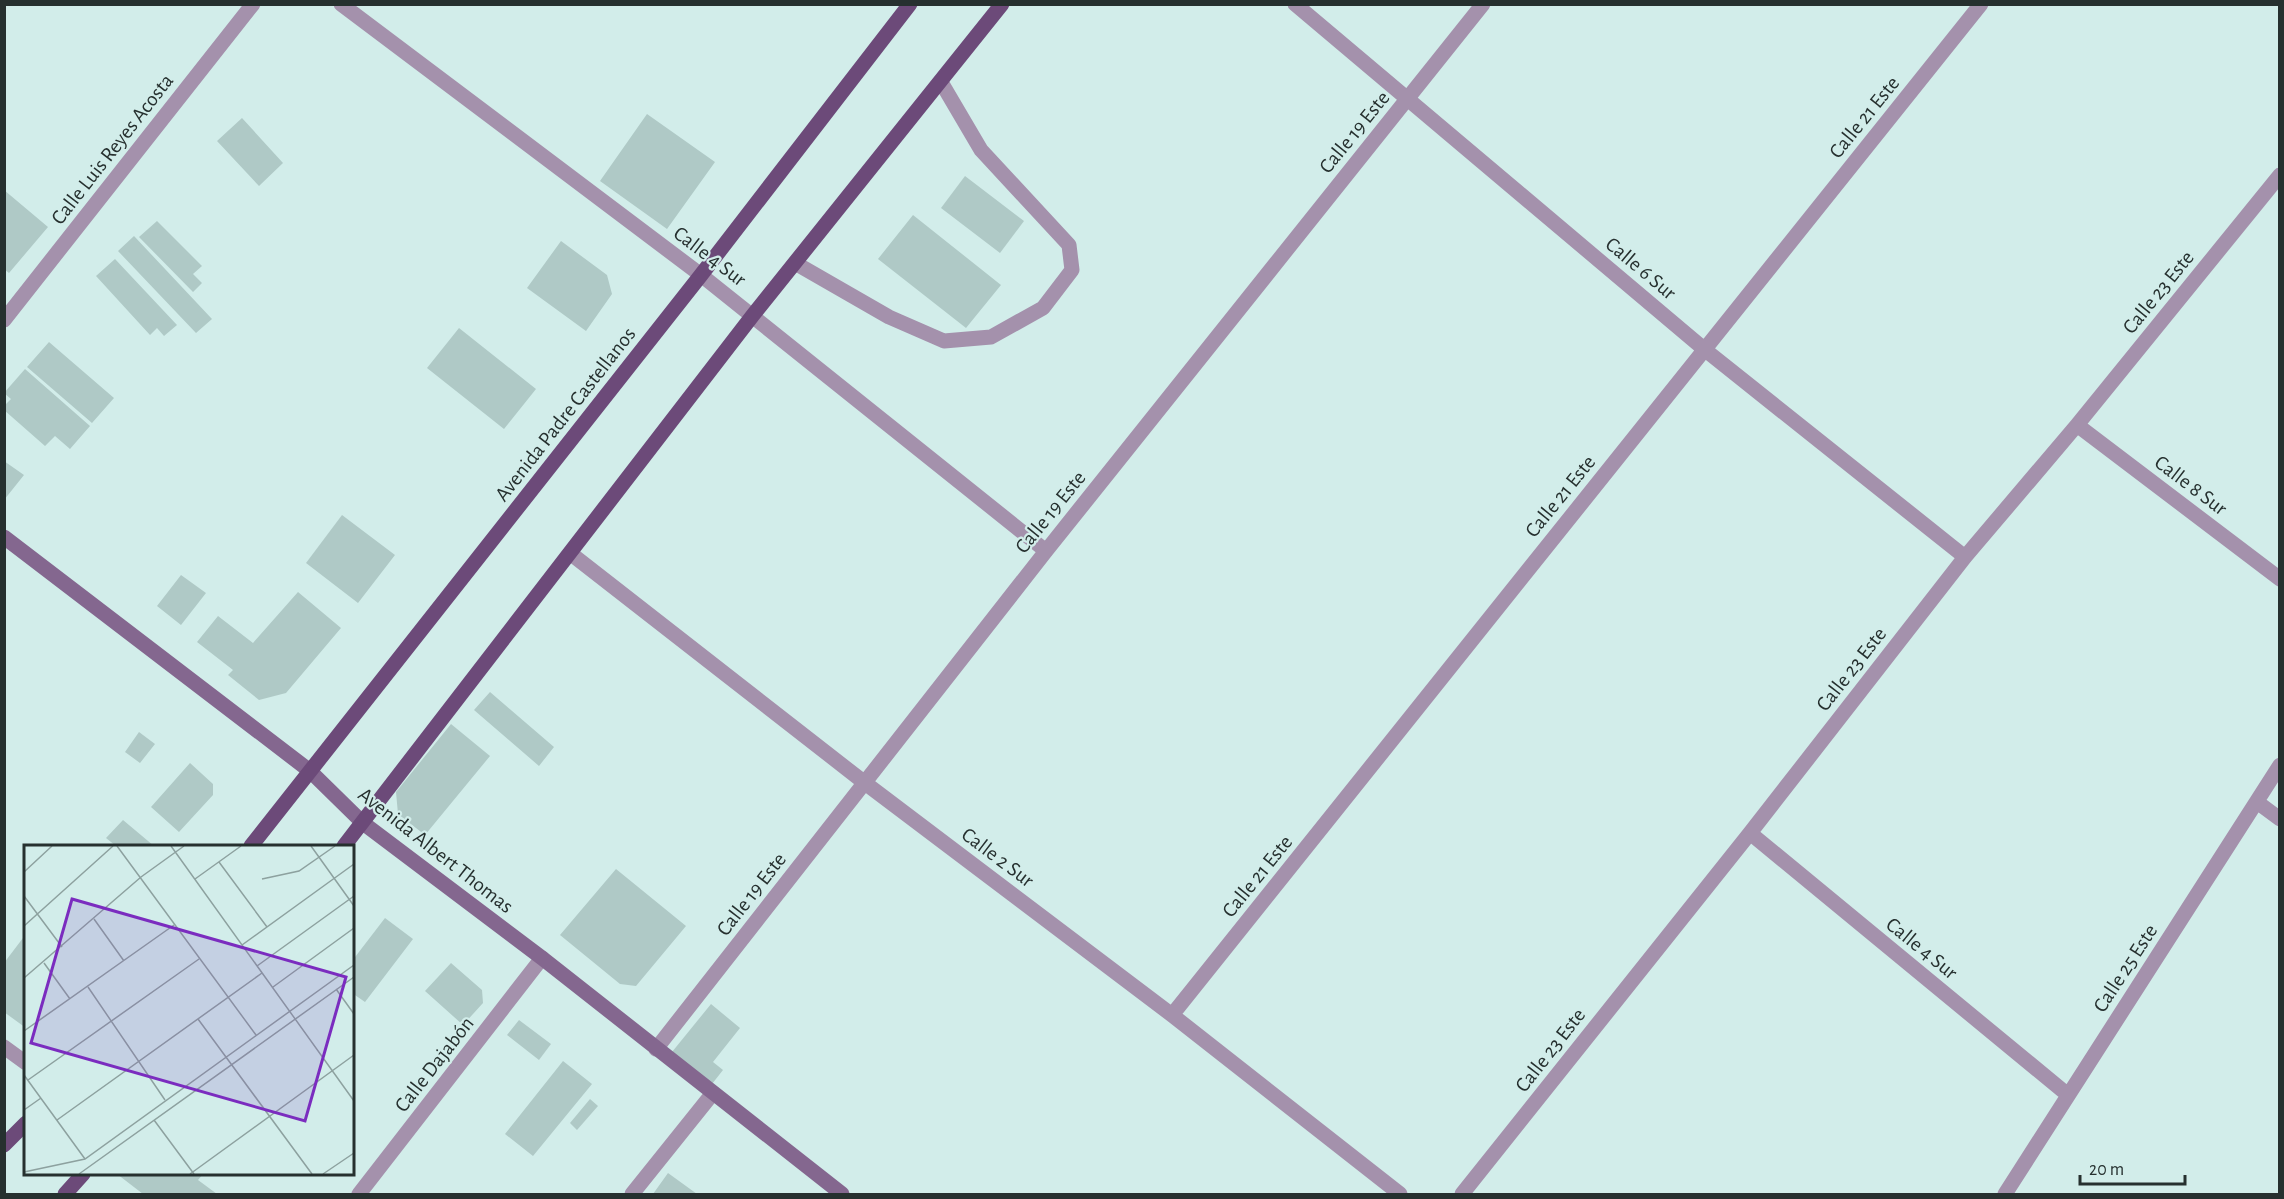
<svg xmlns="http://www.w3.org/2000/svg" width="2284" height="1199" font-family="'Alegreya Sans',sans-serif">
  <rect width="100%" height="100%" fill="#d2edea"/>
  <path fill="#afc9c6" d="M647 114 715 162 667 229 600 181Z
    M242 118 283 163 259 186 217 141Z
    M965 176 1024 221 1000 253 941 208Z
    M4 190 48 227 9 273 4 269Z
    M913 215 1001 285 966 328 878 259Z
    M157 221 202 266 193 274 202 283 193 292 139 237Z
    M134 236 212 319 196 333 118 251Z
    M561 241 607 275 612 294 586 331 527 288Z
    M115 259 177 325 164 336 157 328 150 335 96 276Z
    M459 328 536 389 504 429 427 368Z
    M49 342 114 398 92 423 27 367Z
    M25 369 90 426 70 449 55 436 45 446 4 410V406L11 399 4 393Z
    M4 461 24 475 4 500Z
    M342 515 395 555 358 603 306 563Z
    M181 575 206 593 181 625 157 606Z
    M298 592 341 628 286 693 259 700 228 675 233 670 197 642 218 616 253 643Z
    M490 692 554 747 539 766 474 710Z
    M451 724 490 756 425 835 398 814 396 792Z
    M139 732 155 744 140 763 125 752Z
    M190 763 213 784V795L179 832 151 807Z
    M123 820 154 846H116L106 838Z
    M616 869 686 926 636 986 620 984 560 935Z
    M385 918 413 939 365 1002 352 993V961Z
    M26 934V1028L4 1012V963Z
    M451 963 482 990 483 1003 463 1025 425 991Z
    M711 1004 740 1028 713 1062 723 1070 712 1084 672 1052Z
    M519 1020 551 1044 539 1060 507 1035Z
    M563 1061 592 1084 533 1156 505 1134Z
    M590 1099 598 1106 577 1130 570 1123Z
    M668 1173 697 1194H653Z
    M117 1174H203L198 1180 217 1194H143Z"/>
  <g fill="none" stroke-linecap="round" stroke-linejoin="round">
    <path stroke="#a491ac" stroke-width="15" d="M795 263 889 317 944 341 991 337 1043 308 1072 270 1069 245 981 150 941 82"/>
    <path stroke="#a491ac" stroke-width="15" d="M341 4 701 275 1046 551
      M1295 4 1704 349 1965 557
      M4 320 253 4
      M2077 425 2280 579
      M570 553 865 783 1172 1015 1400 1194
      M2257 802 2280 819
      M1750 833 2068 1095
      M1172 1015 1981 4
      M4 1047 26 1063
      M656 1049 1046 551 1483 4
      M359 1194 542 958
      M632 1194 713 1093
      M1462 1194 1750 833 1965 557 2077 425 2280 175
      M2005 1194 2280 765"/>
    <path stroke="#84678f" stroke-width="15" d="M4 537 310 771 363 823 542 958 842 1194"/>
    <path stroke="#6c4a79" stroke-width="15" d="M251 846 701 275 910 4
      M344 846 753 315 1002 4
      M4 1145 26 1123
      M65 1194 83 1174"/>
  </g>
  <g text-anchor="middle" stroke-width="4.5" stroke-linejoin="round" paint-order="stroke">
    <g font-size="21" fill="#26302f" stroke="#d2edea">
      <text transform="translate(1864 117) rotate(-51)" y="7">Calle 21 Este</text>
      <text transform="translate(1354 132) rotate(-51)" y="7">Calle 19 Este</text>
      <text transform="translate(112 149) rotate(-52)" y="7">Calle Luis Reyes Acosta</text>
      <text transform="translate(710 256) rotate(37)" y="7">Calle 4 Sur</text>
      <text transform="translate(1641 268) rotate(40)" y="7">Calle 6 Sur</text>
      <text transform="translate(2158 292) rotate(-51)" y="7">Calle 23 Este</text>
      <text transform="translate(565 414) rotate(-52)" y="7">Avenida Padre Castellanos</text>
      <text transform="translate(2191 485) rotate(37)" y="7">Calle 8 Sur</text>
      <text transform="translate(1560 496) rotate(-51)" y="7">Calle 21 Este</text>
      <text transform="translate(1050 512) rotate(-51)" y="7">Calle 19 Este</text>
      <text transform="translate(1851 669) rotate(-52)" y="7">Calle 23 Este</text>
      <text transform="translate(436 850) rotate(38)" y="7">Avenida Albert Thomas</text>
      <text transform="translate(998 857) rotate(37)" y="7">Calle 2 Sur</text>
      <text transform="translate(1257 876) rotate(-51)" y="7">Calle 21 Este</text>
      <text transform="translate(751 894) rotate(-52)" y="7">Calle 19 Este</text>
      <text transform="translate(1922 948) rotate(39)" y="7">Calle 4 Sur</text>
      <text transform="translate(2125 968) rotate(-57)" y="7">Calle 25 Este</text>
      <text transform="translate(1550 1050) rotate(-52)" y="7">Calle 23 Este</text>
      <text transform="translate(434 1064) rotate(-52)" y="7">Calle Dajabón</text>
    </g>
  </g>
  <g transform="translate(24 845)">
    <rect width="330" height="330" fill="#d2edea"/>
    <path fill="none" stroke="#8da19f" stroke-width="1.5" d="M93 1 232 190M147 1 330 256M287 1 330 61M195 17 243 82M0 27 28 1M171 34 217 1M238 34 275 26 311 1M0 51 38 102M70 74 100 116M0 81 89 1M218 100 330 19M20 118 46 154M233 121 330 51M0 133 117 32 160 1M64 142 141 255M249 142 330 83M312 144 330 169M174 174 288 329M0 186 150 80M0 230 61 314M4 235 175 114M0 265 17 253M33 275 238 128M130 275 170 329M0 327 61 314 330 120M55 329 330 132M166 329 330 210M299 329 330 308"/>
    <path fill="#7b2cbf" fill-opacity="0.15" stroke="#7b2cbf" stroke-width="3" d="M48 54 322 132 281 276 7 198Z"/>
    <rect width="330" height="330" fill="none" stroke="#26302f" stroke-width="3"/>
  </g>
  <rect width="2284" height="1199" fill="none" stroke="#26302f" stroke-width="12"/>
  <path d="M2080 1175v9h105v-9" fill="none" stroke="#26302f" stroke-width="3"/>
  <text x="2089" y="1175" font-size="18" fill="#26302f" stroke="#d2edea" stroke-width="4.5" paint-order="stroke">20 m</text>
</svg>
